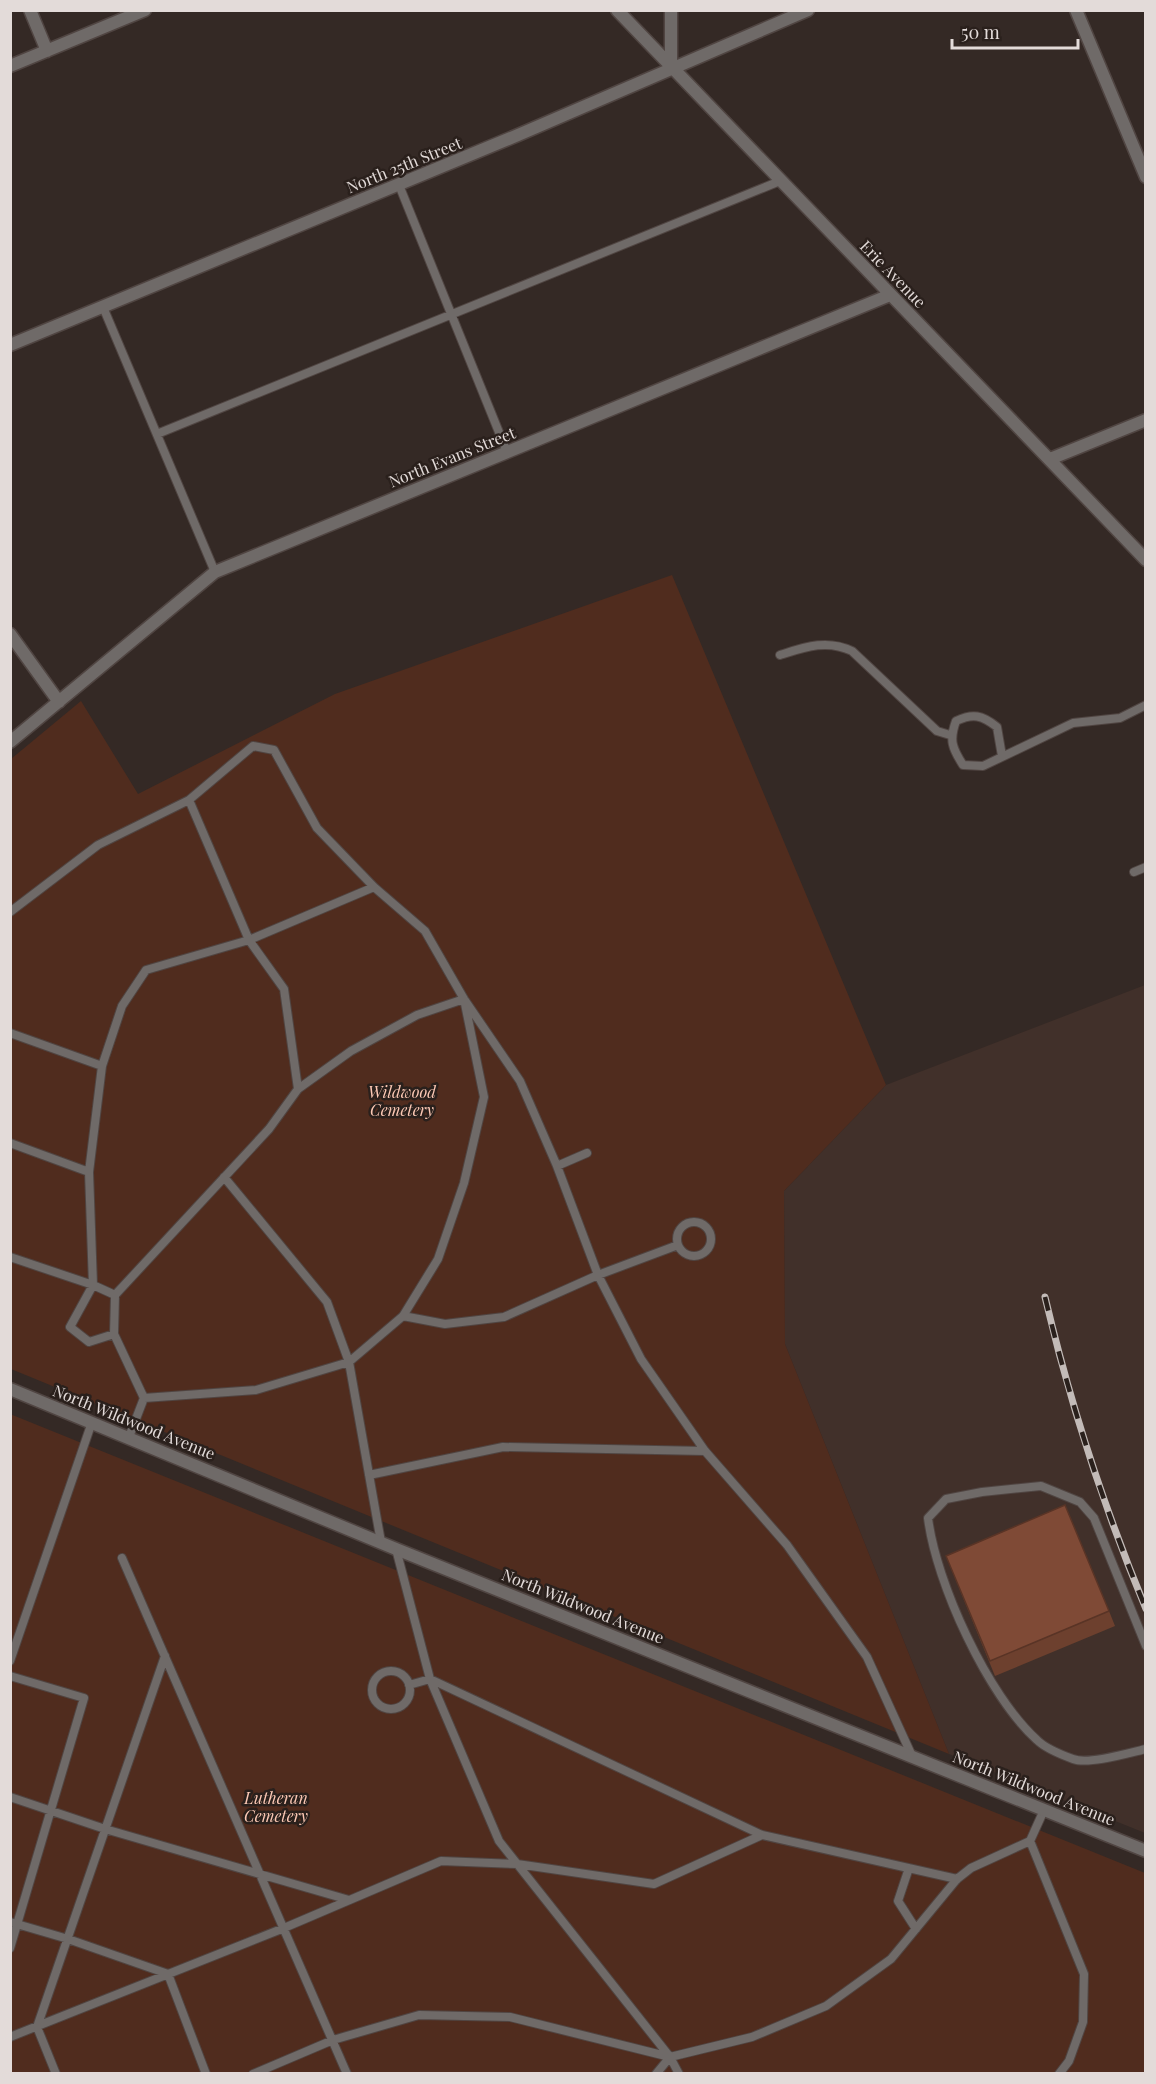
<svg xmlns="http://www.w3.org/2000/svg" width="1156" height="2084" font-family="'Playfair Display',serif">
  <rect width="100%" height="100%" fill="#342925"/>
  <path fill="#41302a" d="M1145 985V1833L949 1754 785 1344 784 1191 886 1085Z"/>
  <path fill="#502c1e" d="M672 575 886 1085 784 1191 785 1344 949 1754 11 1369V759L81 701 138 794 335 694Z
    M10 1414 1145 1873V2073H11Z"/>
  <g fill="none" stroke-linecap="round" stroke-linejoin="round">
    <defs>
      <path id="lane" d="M399 185 507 452
        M103 307 215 572
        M157 434 780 181
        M780 655C805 647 827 639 852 651L937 731 950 735
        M1002 756 997 727C982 715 973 713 956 721 949 740 952 748 963 765L983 766 1073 723 1120 718 1146 705
        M1134 872 1146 867
        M10 912 98 845 189 800 253 746 274 750 317 828 374 887 425 931 464 999 520 1081 557 1166 598 1275 641 1359 705 1451 787 1545 867 1657 912 1756
        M10 1033 102 1066
        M10 1143 89 1172
        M557 1166 587 1153
        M224 1177 327 1302 349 1362 381 1542
        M677 1239a17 17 0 1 1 34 0a17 17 0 1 1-34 0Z
        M10 1257 93 1285 70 1327 89 1342 114 1334 115 1295 269 1129 298 1089 284 989 249 940 189 800
        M115 1295 93 1285 89 1172 102 1066 122 1006 146 970 249 940 374 887
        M403 1316 445 1324 504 1317 598 1275 678 1245
        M114 1334 144 1398
        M129 1437 144 1398 256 1390 349 1362 403 1316 438 1259 464 1183 484 1097 464 999 417 1015 351 1051 298 1089
        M369 1475 503 1447 705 1451
        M396 1549 430 1679 499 1841 670 2057 679 2074
        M122 1558 347 2074
        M1146 1646 1094 1518 1080 1502 1041 1486 982 1492 946 1499 928 1518C936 1583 988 1696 1037 1740 1045 1748 1062 1755 1073 1759 1088 1765 1129 1753 1146 1749
        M10 1661 92 1422
        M372 1690a19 19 0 1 1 38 0a19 19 0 1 1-38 0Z
        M10 1676 84 1698 10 1948
        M409 1685 430 1679 762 1835 957 1879
        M10 1797 105 1829 349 1900
        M1044 1810 1030 1841 1084 1974 1083 2022 1069 2061 1059 2074
        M909 1868 898 1901 916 1929
        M10 1922 68 1939 168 1974 206 2074
        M10 2037 284 1928 441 1861 517 1864 654 1884 762 1835
        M56 2074 37 2027 165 1656
        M253 2074 333 2040 419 2015 510 2017 670 2057 752 2037 826 2006 891 1959 957 1879 971 1868 1030 1841
        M656 2074 670 2057"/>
      <path id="street" d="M30 10 47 51
        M617 10 1146 560
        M671 10V67
        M1076 10 1146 177
        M10 66 145 10
        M10 345 518 135 808 10
        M1050 459 1146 420
        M10 634 59 702
        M10 742 215 572 890 295
        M10 1389 396 1549 1146 1851"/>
    </defs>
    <use href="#lane" stroke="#504542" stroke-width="10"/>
    <use href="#street" stroke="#504542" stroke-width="15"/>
    <use href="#lane" stroke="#6f6a68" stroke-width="8"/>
    <use href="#street" stroke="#6f6a68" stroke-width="12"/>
    <defs>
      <path id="rail" d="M1045 1297C1070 1403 1104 1508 1146 1609"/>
    </defs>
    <use href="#rail" stroke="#c3bbb8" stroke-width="7"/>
    <use href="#rail" stroke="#2a201c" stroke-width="4.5" stroke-dasharray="14" stroke-linecap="butt"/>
  </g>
  <path fill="#6d402e" d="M946 1556 1109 1611 1115 1626 995 1676Z"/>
  <path fill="#7f4a36" stroke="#593426" stroke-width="1.5" d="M1065 1505 1109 1611 990 1661 946 1556Z"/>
  <g text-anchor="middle" stroke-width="5" stroke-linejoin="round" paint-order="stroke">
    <g font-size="16" fill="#e3dbd9" stroke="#2a201c">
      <text transform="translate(404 165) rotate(-22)" y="6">North 25th Street</text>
      <text transform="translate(893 274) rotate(46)" y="6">Erie Avenue</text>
      <text transform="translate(452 457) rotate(-22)" y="6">North Evans Street</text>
      <text transform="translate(134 1422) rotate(22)" y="6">North Wildwood Avenue</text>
      <text transform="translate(583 1606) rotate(22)" y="6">North Wildwood Avenue</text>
      <text transform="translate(1034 1788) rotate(22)" y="6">North Wildwood Avenue</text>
    </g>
    <g font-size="16" font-style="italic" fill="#fdc9b5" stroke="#2a201c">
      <text x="402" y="1098">Wildwood<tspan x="402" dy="18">Cemetery</tspan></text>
      <text x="276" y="1804">Lutheran<tspan x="276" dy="18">Cemetery</tspan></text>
    </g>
  </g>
  <rect width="1156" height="2084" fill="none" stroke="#e3dbd9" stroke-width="24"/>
  <path d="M952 39v9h126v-9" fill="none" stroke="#e3dbd9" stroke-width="3"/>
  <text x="961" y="39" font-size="18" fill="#e3dbd9" stroke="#2a201c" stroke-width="4.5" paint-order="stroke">50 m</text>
</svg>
